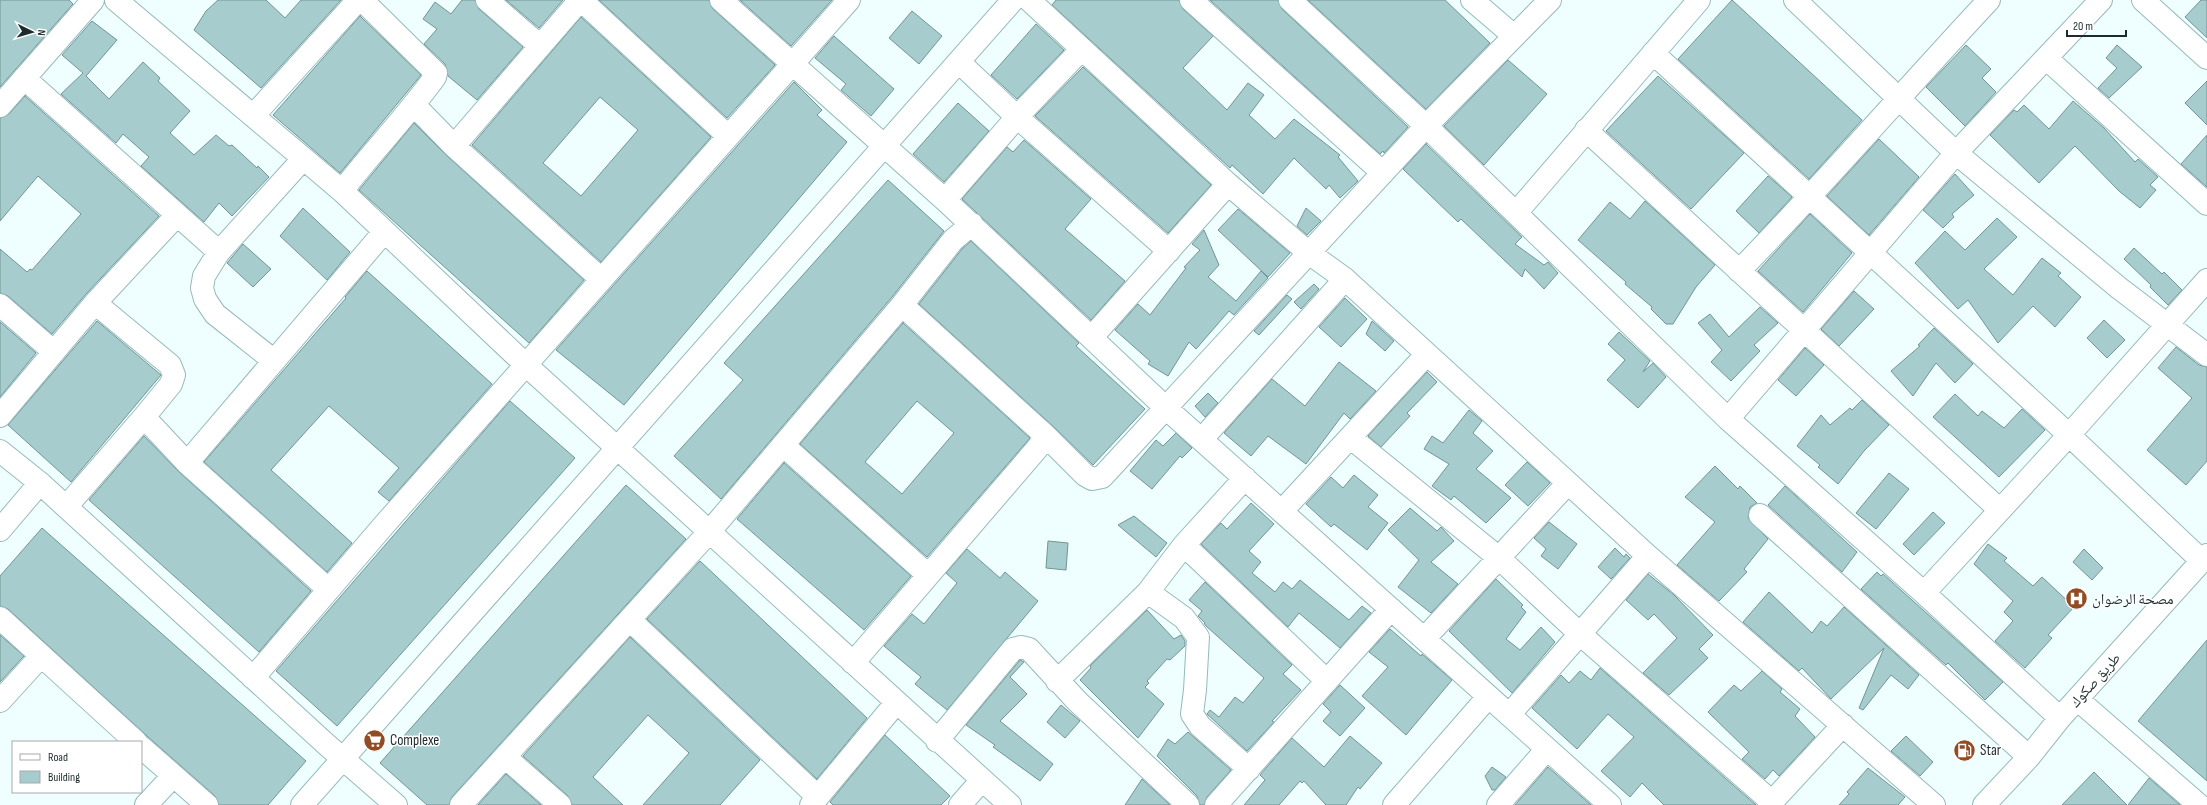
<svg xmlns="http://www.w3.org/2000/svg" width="2207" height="805" font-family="'Sofia Sans Condensed','Noto Naskh Arabic',sans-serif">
  <rect width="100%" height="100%" fill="#effefe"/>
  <path fill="#a7cccd" stroke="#719596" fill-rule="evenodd" d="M0 0H69L73 4 0 87Z
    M218 0H266L285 18 301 0H341L261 88 194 30 206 11Z
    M462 0H475L479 9 523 47 477 100 448 76 445 64 424 44 437 29 423 19 435 2 451 14Z
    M506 0H563L539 28Z
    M599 0H709L713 9 775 65 727 118Z
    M740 0H832L791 46Z
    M1056 0H1179L1183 9 1213 36 1183 68 1227 110 1248 83 1264 95 1249 115 1275 139 1294 119 1340 155 1338 157 1358 181 1340 198 1329 185 1326 189 1294 158 1263 194 1232 165 1230 168 1052 5Z
    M1210 0H1278L1282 9 1408 127 1384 153 1383 151 1380 154Z
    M1308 0H1445L1490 43 1426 109Z
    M1732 0 1862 120 1809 179 1678 59Z
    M2201 0H2207V38L2185 17Z
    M912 11 942 36 919 64 889 38Z
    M360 16 421 75 340 173 273 115Z
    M581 17 711 137 601 262 472 145ZM600 97 638 130 581 196 543 163Z
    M92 21 117 40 86 76 109 99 143 62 160 78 158 81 190 111 170 133 194 155 216 135 229 146 232 145 257 168 258 166 269 177 232 216 219 203 204 222 141 166 149 157 123 134 116 143 61 94 83 73 62 55Z
    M1036 24 1064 50 1017 99 991 75Z
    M834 36 894 89 871 116 841 90 846 84 815 58Z
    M1966 45 1991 69 1982 78 1996 92 1965 126 1926 87Z
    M2117 45 2142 67 2109 98 2098 88 2117 68 2106 58Z
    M1508 60 1547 94 1484 165 1444 126Z
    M1083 67 1211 185 1168 233 1035 116Z
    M1658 76 1744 153 1691 209 1606 131Z
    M2207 81V125L2185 103Z
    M794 82 822 110 817 115 847 142 624 405 556 350Z
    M25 96 159 216 86 294 52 334 8 296 0 293V249L27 272 30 269 32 270 81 214 38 176 0 221V118L9 114Z
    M2073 101 2104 128 2135 162 2138 159 2158 177 2150 185 2156 190 2140 208 2119 191 2075 146 2039 183 1990 135 2014 110 2017 112 2024 105 2049 129Z
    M958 103 989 131 944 182 913 154Z
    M414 123 446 155 584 280 529 343 359 190Z
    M2207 135V187L2181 164Z
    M1879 139 1919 177 1869 235 1827 196Z
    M1024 140 1091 199 1065 229 1125 281 1091 320 962 199 1007 147 1013 152Z
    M1426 144 1522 237 1515 244 1544 265 1548 262 1558 273 1544 289 1525 269 1522 277 1461 219 1458 222 1403 169Z
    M1955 174 1974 195 1952 214 1954 217 1943 228 1923 210Z
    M1768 176 1792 197 1759 233 1736 211Z
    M888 180 944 231 892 297 721 499 674 456 743 380 724 363Z
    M1645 201 1715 265 1696 287 1673 324H1666L1651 309 1652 307 1625 284 1626 282 1578 240 1610 202 1630 219Z
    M303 208 350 252 327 280 280 236Z
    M1306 208 1321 221 1307 235 1297 226Z
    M1238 209 1290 253 1268 277 1218 230Z
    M1810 214 1852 253 1803 312 1758 271Z
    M1997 218 2017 237 1984 269 2013 295 2042 258 2061 273 2058 276 2081 297 2055 327 2033 306 1998 343 1968 300 1958 309 1915 263 1945 231 1965 250Z
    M1204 230 1219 265 1208 277 1236 301 1261 271 1268 278 1234 315 1229 311 1196 349 1189 342 1168 376 1148 364 1150 361 1115 330 1138 304 1150 315 1186 268 1184 267 1200 250 1192 244Z
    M971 241 1079 343 1076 346 1145 409 1093 465 1055 428 919 304 962 249Z
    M243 244 271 269 253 287 227 263Z
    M2134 248 2162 274 2164 272 2182 290 2168 305 2150 287 2151 285 2124 259Z
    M367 271 492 384 389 501 378 492 399 468 329 406 271 470 352 543 327 572 204 462 346 298 345 297Z
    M1314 284 1319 289 1301 309 1294 302Z
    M1854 291 1874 309 1839 346 1821 329Z
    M1287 295 1292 299 1259 335 1254 331Z
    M1345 298 1367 319 1341 347 1319 327Z
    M1760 307 1778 323 1754 345 1760 351 1731 381 1711 362 1722 350 1698 323 1710 314 1729 337Z
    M2104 320 2125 340 2107 358 2087 338Z
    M97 321 161 375 71 482 8 425Z
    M1372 321 1394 341 1385 351 1366 334Z
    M0 322 36 353 0 397Z
    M903 323 1030 438 927 557 800 444ZM917 401 954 433 902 494 865 462Z
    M1934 328 1973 364 1955 383 1936 363 1913 396 1891 371 1920 346 1918 345Z
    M1619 332 1650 361 1643 372 1653 363 1666 377 1638 408 1607 380 1625 360 1608 344Z
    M2176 347 2199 365 2207 367V461L2186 485 2147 450 2192 398 2158 368Z
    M1805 348 1824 365 1796 396 1778 380Z
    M1339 362 1376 391 1350 419 1344 413 1306 464 1268 436 1251 456 1224 433 1272 379 1305 406Z
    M1427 372 1437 382 1407 413 1410 416 1381 447 1368 436Z
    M1208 393 1218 403 1205 417 1195 406Z
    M1955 394 1978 416 1982 411 2004 428 2022 409 2045 430 1999 477 1933 417Z
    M1862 400 1889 425 1864 451 1838 484 1818 467 1820 465 1797 446 1821 415 1830 425 1850 408 1852 410Z
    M510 401 575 458 337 726 276 671Z
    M1469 410 1482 421 1473 433 1493 451 1476 469 1511 498 1486 523 1454 496 1451 500 1432 486 1449 464 1424 449 1432 436 1443 443Z
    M1176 433 1192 448 1182 458 1180 456 1152 489 1130 471 1156 440 1163 446Z
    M144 436 179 472 311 591 259 652 89 500Z
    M1527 462 1550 483 1528 506 1505 485Z
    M784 463 911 576 864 630 737 519Z
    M1715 466 1738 489 1740 486 1757 503 1750 507 1748 518 1768 539 1744 569 1747 572 1719 601 1677 565 1715 522 1685 497Z
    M1889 473 1909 489 1876 529 1856 513Z
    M1354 475 1378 495 1368 507 1388 523 1367 550 1334 524 1331 527 1306 504 1331 477 1343 488Z
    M626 485 686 539 452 797 449 805H427L380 763Z
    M1785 486 1857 552 1842 572 1768 505Z
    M1251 503 1274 524 1249 551 1261 562 1252 573 1275 592 1283 582 1292 589 1300 580 1349 620 1362 606 1371 613 1340 648 1299 613 1288 627 1201 544 1221 523 1227 529Z
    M1410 508 1437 531 1441 527 1454 541 1431 562 1458 584 1431 613 1398 587 1419 560 1388 530Z
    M1933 512 1945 523 1914 555 1903 544Z
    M1134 516 1167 543 1156 557 1118 525Z
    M1549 522 1577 544 1558 569 1541 556 1546 549 1534 538Z
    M42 528 306 761 268 805H219L215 796 147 736 8 609 0 606V576Z
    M1048 541 1068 543 1066 570 1046 568Z
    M1988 544 2007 558 2004 561 2033 586 2042 577 2074 607 2048 635 2052 638 2025 668 1995 641 2013 621 2004 612 2013 601 1974 564Z
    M1615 548 1624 557 1626 554 1630 558 1611 579 1598 567Z
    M967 549 1000 578 1005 572 1038 601 947 710 915 684 921 677 884 646 912 614 924 624 957 583 946 573Z
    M2084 549 2103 568 2092 580 2073 562Z
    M700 561 867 718 817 779 647 619Z
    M1877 572 1881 576 1883 574 2003 682 1985 700 1948 663 1946 665 1861 589Z
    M1648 574 1674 595 1713 635 1699 649 1708 658 1669 695 1643 673 1677 638 1654 614 1648 620 1626 600Z
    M1496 579 1523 605 1521 607 1526 612 1506 639 1520 650 1541 627 1555 642 1512 693 1449 631Z
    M1205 582 1292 665 1283 674 1301 690 1272 721 1274 722 1247 751 1207 714 1210 710 1219 717 1235 697 1243 703 1264 678 1206 626 1204 623H1205L1198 616 1202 611 1189 600Z
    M1769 592 1812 633 1821 621 1827 626 1844 607 1919 675 1908 689 1891 675 1863 710 1859 708 1884 648 1831 699 1802 668 1799 671 1743 622Z
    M1147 610 1174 639 1181 635 1185 641V646L1170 660 1167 659 1147 681 1149 683 1145 687 1164 704 1138 738 1080 680 1091 668 1090 666Z
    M1390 629 1421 656 1422 654 1452 680 1406 735 1362 696 1388 667 1369 652Z
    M0 635 24 656 0 682Z
    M630 637 760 760 720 805H643L689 753 648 715 593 777 623 805H572L568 796 523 756Z
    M2207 640V781L2138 721Z
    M1020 660 1024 662 1010 677 1027 694 1000 721 1053 764 1040 781 993 747 995 745 966 725Z
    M1600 668 1725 778 1756 805H1664L1642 783 1630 797 1601 771 1634 737 1608 714 1577 749 1532 708 1561 675 1569 683 1580 671 1591 680Z
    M1762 671 1782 689 1780 692 1800 709 1795 716 1815 737 1779 776 1773 770 1765 779 1742 759 1749 752 1708 712 1734 685 1741 691Z
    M1340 685 1365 708 1340 736 1323 721 1331 712 1323 704Z
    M1061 705 1080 721 1065 738 1047 722Z
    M1188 732 1231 770 1207 797 1204 805H1200L1197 796 1157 756 1168 739 1175 744Z
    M885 735 950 796 941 805H833L830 802Z
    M1350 736 1382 763 1360 789 1358 787 1346 805H1326L1304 781 1302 783 1300 781 1279 805H1244L1265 780 1260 775 1292 738 1324 767Z
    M1906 736 1933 762 1920 776 1891 751Z
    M1492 767 1506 777 1495 790H1492L1485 776Z
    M1548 767 1591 805H1515Z
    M1868 768 1905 797 1898 805H1839L1849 794 1847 792Z
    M2094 772 2127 805H2062Z
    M506 774 541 805H478Z
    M2149 778 2180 805H2128Z
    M1142 779 1170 805H1125Z"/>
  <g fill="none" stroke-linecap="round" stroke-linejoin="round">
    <defs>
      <path id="minor" d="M116 0 342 191 526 365 1010 805
        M487 0 539 45
        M581 0 728 136
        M721 0 945 200 1167 409 1610 805
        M1029 0 1228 184 1309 253 1345 279 1648 556 1934 805
        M1191 0 1383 173
        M1290 0 1426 126 1728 419 1924 593 2060 718
        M1472 0 1514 36
        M1795 0 1956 153 2119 288 2207 355
        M2143 0 2207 58
        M1653 53 2069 435 2202 561
        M2046 58 2207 204
        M959 62 1017 117 1169 251
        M24 78 219 252
        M414 105 454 146 601 279
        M0 106 93 0
        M253 116 358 0
        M1586 130 2000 510
        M454 146 580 0
        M342 191C372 152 406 117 435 77L436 73 362 0
        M945 200 1017 117 1081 50
        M1516 213 1699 0
        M1739 271C1825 183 1905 90 1989 0
        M0 305 54 352
        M902 305 1047 437 1085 475 1092 479 1102 477 1426 126 1550 0
        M1092 337 1228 184
        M273 360 215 314 205 299 202 288 204 276 219 252 303 159
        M0 416 95 303 177 215
        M144 417 187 463 328 589
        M1728 419 1956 153 2101 0
        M1351 438 1499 558 1580 634 1772 802
        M1202 439 1345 279
        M783 445 928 575
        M0 451 40 483 327 745 396 805
        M187 463 384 232
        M66 507 144 417 171 384 174 375 170 365 95 303
        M1282 511 1427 354
        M1760 515 2029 757
        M0 530 40 483
        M1184 545 1327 681
        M1148 592 1184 618 1198 637 1195 690 1192 714 1200 726 1249 769
        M1924 593 2069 435 2207 280
        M0 618 136 742
        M630 620 818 797
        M1424 639 1568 483
        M853 663 1047 437
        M253 678 384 525 849 0
        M1057 681 1148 592 1184 545 1245 478
        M2077 699 2199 805
        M0 701 41 656
        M1509 715 1648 556
        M937 741 1013 649 1021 647 1029 649 1077 701 1188 805
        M141 747 207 805
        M505 757 560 805
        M146 805 173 776
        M302 805 1013 0
        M461 805 710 531 902 305 953 240 972 224
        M811 805 896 703
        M960 805 982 780
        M1216 805 1391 609
        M1394 805 1488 697
        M1498 805 1547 749
        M1769 805 1843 725
        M1984 805 2029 757 2060 718 2207 555"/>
    </defs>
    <use href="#minor" stroke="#96babc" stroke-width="24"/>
    <use href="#minor" stroke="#fff" stroke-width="22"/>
  </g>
  <defs>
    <symbol id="hospital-disc" viewBox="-11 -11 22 22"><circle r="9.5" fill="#924c23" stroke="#fff"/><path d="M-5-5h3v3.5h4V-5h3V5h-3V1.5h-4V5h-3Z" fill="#fff"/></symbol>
    <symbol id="supermarket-disc" viewBox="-11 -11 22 22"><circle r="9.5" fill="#924c23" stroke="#fff"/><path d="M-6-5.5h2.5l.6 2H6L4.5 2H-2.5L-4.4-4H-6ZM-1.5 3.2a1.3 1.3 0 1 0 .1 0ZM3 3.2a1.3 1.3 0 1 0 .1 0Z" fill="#fff"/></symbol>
    <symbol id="fuel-disc" viewBox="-11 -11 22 22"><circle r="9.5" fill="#924c23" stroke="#fff"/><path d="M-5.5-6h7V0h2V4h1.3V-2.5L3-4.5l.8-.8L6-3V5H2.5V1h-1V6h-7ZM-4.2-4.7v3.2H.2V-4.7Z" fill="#fff"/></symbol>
  </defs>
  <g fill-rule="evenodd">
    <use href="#hospital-disc" x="2064" y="586" width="25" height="25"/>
    <use href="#supermarket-disc" x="362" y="728" width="25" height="25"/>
    <use href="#fuel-disc" x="1952" y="738" width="25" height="25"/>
  </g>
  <g text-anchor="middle" stroke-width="3" stroke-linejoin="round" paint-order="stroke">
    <g font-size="15" fill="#1d2b2c" stroke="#fff" text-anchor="start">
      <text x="2092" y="604">مصحة الرضوان</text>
      <text x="390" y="745">Complexe</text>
      <text x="1980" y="755">Star</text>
    </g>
    <g font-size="15" fill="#1d2b2c" stroke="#fff">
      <text transform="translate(2095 680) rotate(-48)" y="5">طريق صكوك</text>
    </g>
  </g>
  <rect x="12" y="741" width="130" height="52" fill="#ffffff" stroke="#a5aaab"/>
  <rect x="20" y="754" width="20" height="6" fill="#ffffff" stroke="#a5aaab"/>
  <text x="48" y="761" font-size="12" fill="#1d2b2c">Road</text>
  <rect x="20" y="771" width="20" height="12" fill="#a7cccd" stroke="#a5aaab"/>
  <text x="48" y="781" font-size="12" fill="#1d2b2c">Building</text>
  <g transform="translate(32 32) rotate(95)" stroke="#ffffff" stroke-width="3" paint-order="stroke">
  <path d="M0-3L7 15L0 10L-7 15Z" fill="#1d2b2c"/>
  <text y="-6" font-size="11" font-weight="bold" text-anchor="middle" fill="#1d2b2c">N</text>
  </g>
  <path d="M2067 30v6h59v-6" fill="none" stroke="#1d2b2c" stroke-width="2"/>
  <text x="2073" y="30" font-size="12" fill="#1d2b2c" stroke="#ffffff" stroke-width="3" paint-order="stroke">20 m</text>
</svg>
